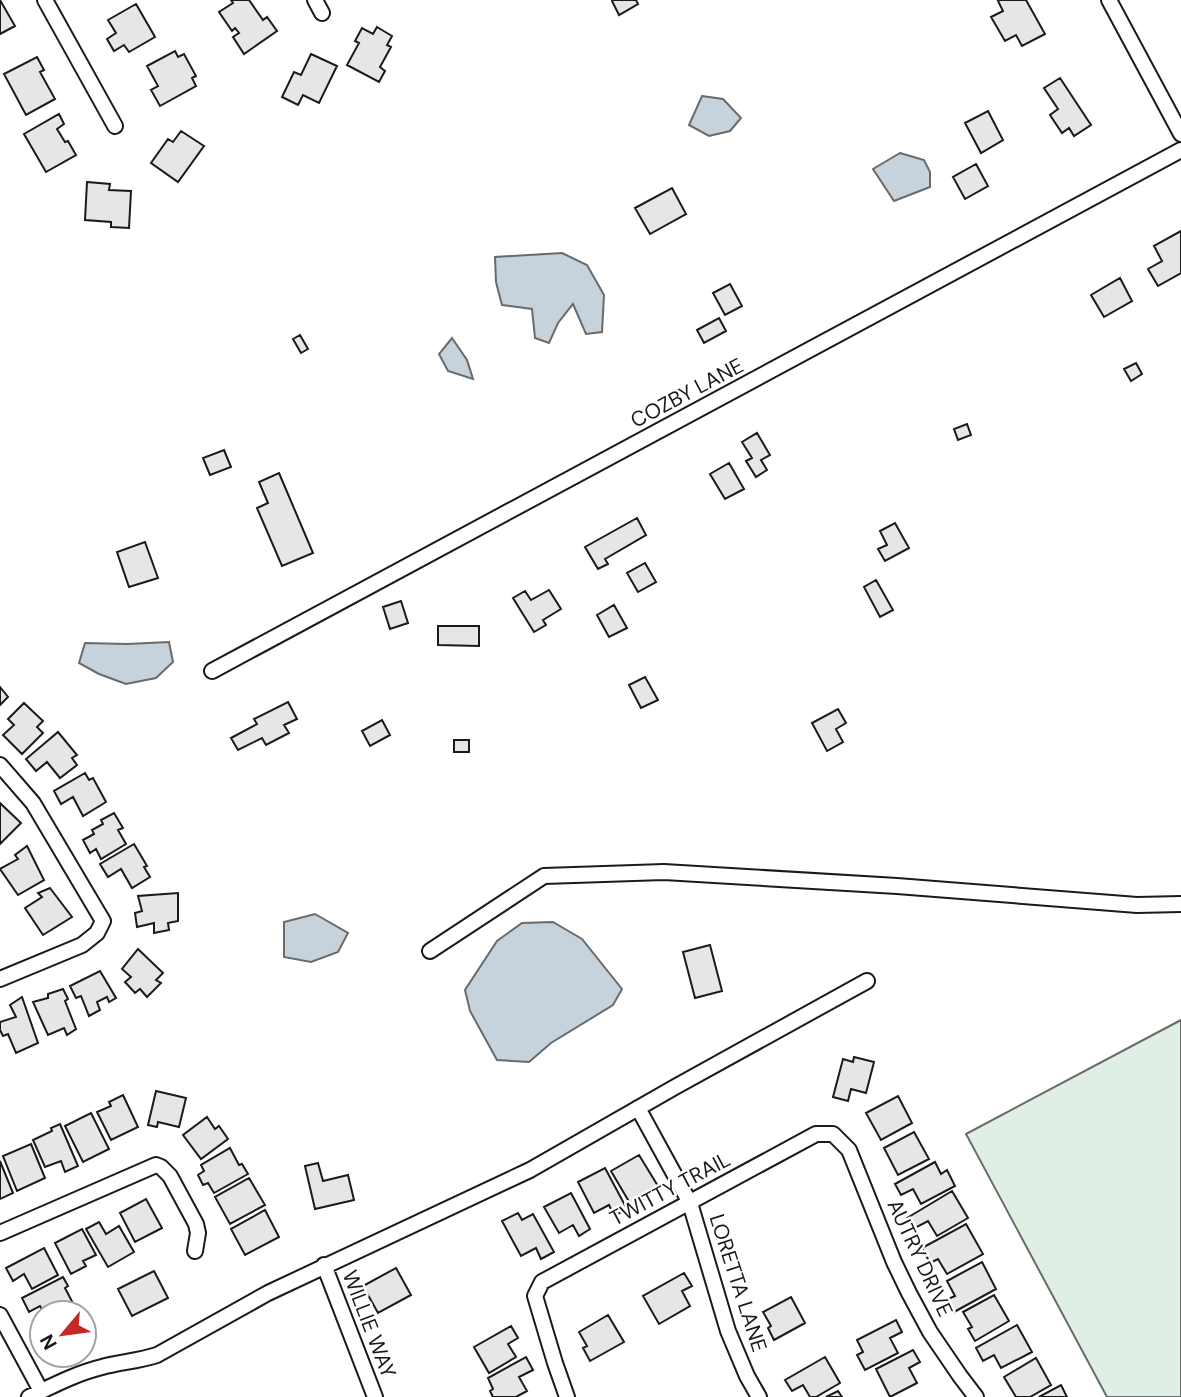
<svg xmlns="http://www.w3.org/2000/svg" width="1181" height="1397" font-family="'DM Sans',sans-serif">
  <rect width="100%" height="100%" fill="#fff"/>
  <path fill="#e0efe3" stroke="#6a6a6a" stroke-width="2" d="M1181 1020V1397H1107L966 1134Z"/>
  <path fill="#c6d2dc" stroke="#6a6a6a" stroke-width="2" d="M702 96 723 99 741 118 730 131 709 136 689 125Z
    M900 153 924 160 930 172V187L894 201 873 169Z
    M562 253 587 265 604 295 602 332 586 334 573 304 558 323 549 343 535 338 532 309 502 305 496 282 495 257Z
    M452 338 467 360 473 379 448 371 439 354Z
    M169 642 173 662 156 678 126 684 99 674 79 663 85 643 127 644Z
    M315 914 348 933 338 952 311 962 284 957V922Z
    M553 922 582 939 622 989 613 1005 551 1043 529 1062 497 1060 470 1011 465 990 497 941 522 923Z"/>
  <path fill="#e6e6e6" stroke="#1a1a1a" stroke-width="2" d="M0 0 15 26 0 34Z
    M231 0H249L263 20 267 17 277 31 244 54 233 37 239 33 235 28 232 31 219 12 233 3Z
    M613 0H636L638 4 619 15 612 1Z
    M1000 0H1026L1045 34 1022 46 1016 35 1005 41 991 17 1003 11 998 1Z
    M136 4 155 37 129 52 124 45 114 51 107 39 116 33 108 20Z
    M377 27 392 36 387 45 391 47 380 67 385 71 379 82 347 65 359 43 355 41 362 28 373 34Z
    M175 51 178 57 184 54 196 76 192 78 196 86 160 106 151 90 158 86 147 66Z
    M311 54 337 66 319 103 303 95 298 105 282 97 294 72 301 75Z
    M37 57 44 70 40 72 55 99 26 115 4 74Z
    M1060 78 1091 125 1074 136 1069 128 1062 133 1050 115 1058 109 1044 88Z
    M988 111 1003 140 981 153 965 123Z
    M59 114 64 124 57 129 65 142 68 141 76 155 46 172 24 134Z
    M181 131 204 146 178 182 151 163 168 139 173 142Z
    M976 164 988 186 965 199 953 177Z
    M87 182 110 184 109 190 131 191 129 228 111 227V222L85 220Z
    M672 188 686 214 650 234 635 208Z
    M1181 231V273L1158 286 1148 269 1162 261 1154 246Z
    M1120 278 1132 301 1104 317 1091 295Z
    M730 284 742 306 725 315 713 293Z
    M719 318 726 331 704 343 697 330Z
    M300 335 308 349 301 353 293 339Z
    M1136 363 1142 374 1131 381 1124 369Z
    M967 424 971 435 958 440 954 429Z
    M757 433 770 455 761 460 767 470 756 477 746 461 752 458 742 442Z
    M224 450 231 467 210 475 203 458Z
    M729 463 744 489 725 499 710 474Z
    M279 473 313 553 282 566 257 508 268 503 259 482Z
    M637 518 646 535 605 559 608 564 598 569 585 547Z
    M895 523 909 548 885 561 878 549 887 545 880 531Z
    M145 542 158 578 129 587 117 552Z
    M645 563 656 582 638 592 627 573Z
    M876 580 893 610 880 617 864 587Z
    M549 590 561 609 543 620 546 625 534 632 513 598 525 591 531 600Z
    M401 601 408 623 390 629 383 607Z
    M614 605 627 628 609 637 597 615Z
    M438 626H479V646L438 645Z
    M645 677 658 700 641 708 629 685Z
    M0 687 8 697 0 705Z
    M288 702 297 719 284 725 289 733 266 745 262 738 238 750 231 738 257 724 254 719Z
    M24 703 43 721 37 727 43 733 22 754 3 735 14 725 8 719Z
    M838 709 846 723 836 729 843 742 827 751 812 723Z
    M382 720 390 735 370 746 362 731Z
    M58 732 77 755 72 758 77 765 60 778 47 762 36 771 26 759Z
    M454 740H469V752H454Z
    M85 773 89 780 93 778 106 802 83 816 73 797 61 804 54 791Z
    M0 803 21 823 0 844Z
    M114 813 123 828 118 830 126 844 101 859 96 849 90 853 83 840 94 834 92 830 103 824 101 820Z
    M134 844 147 866 144 867 150 877 132 888 121 869 108 877 100 864Z
    M27 846 44 880 18 895 0 869 18 859 15 855Z
    M50 888 72 917 43 935 25 908 42 897 38 893Z
    M178 893V921L168 923 169 930 154 933V923L137 927 135 913 142 911 138 896Z
    M710 945 722 991 695 998 683 952Z
    M138 949 163 973 156 980 161 983 147 997 140 989 135 993 125 982 131 977 122 969Z
    M100 971 116 998 109 1002 107 997 97 1002 100 1010 89 1016 81 996 76 998 70 986Z
    M63 989 68 999 65 1001 76 1029 67 1035 64 1028 48 1035 33 1002 48 998V994Z
    M22 997 38 1043 16 1053 8 1034 3 1036 0 1030V1022L16 1017 10 1005Z
    M854 1057 874 1062 866 1093 851 1089 848 1101 833 1097 843 1059 853 1062Z
    M156 1091 186 1098 179 1127 158 1122 157 1127 148 1125Z
    M123 1095 138 1127 111 1140 97 1112 111 1106 109 1102Z
    M898 1096 912 1123 881 1140 866 1113Z
    M91 1113 109 1149 83 1162 65 1126Z
    M207 1117 215 1129 219 1126 228 1139 201 1159 183 1135Z
    M60 1124 78 1166 65 1172 61 1161 45 1167 33 1140 52 1131 51 1128Z
    M914 1132 929 1159 898 1175 884 1148Z
    M31 1144 45 1178 17 1191 3 1156Z
    M230 1148 239 1165 242 1164 248 1174 214 1193 208 1183 203 1185 198 1175 204 1171 201 1165Z
    M639 1155 658 1186 641 1195 643 1199 631 1205 611 1171Z
    M0 1161 13 1193 0 1199Z
    M935 1162 941 1174 947 1170 955 1186 921 1204 913 1189 901 1195 895 1184Z
    M318 1163 323 1181 348 1175 354 1200 315 1209 305 1166Z
    M605 1168 627 1209 614 1216 609 1205 594 1213 578 1182Z
    M249 1178 265 1205 230 1224 215 1197Z
    M952 1191 968 1218 937 1236 928 1221 913 1229 907 1218Z
    M571 1193 590 1229 579 1236 573 1225 559 1233 544 1207Z
    M146 1199 162 1228 135 1242 120 1213Z
    M265 1210 279 1237 245 1255 231 1229Z
    M518 1213 522 1220 533 1214 554 1252 541 1259 536 1248 521 1256 502 1221Z
    M99 1222 106 1234 119 1226 134 1252 108 1267 86 1229Z
    M966 1224 983 1254 947 1274 938 1259 930 1263 922 1248Z
    M82 1229 96 1255 83 1261 86 1266 71 1274 55 1243Z
    M44 1248 58 1275 32 1289 24 1274 13 1281 6 1268Z
    M982 1262 996 1289 954 1312 948 1299 955 1296 947 1281Z
    M396 1268 411 1295 378 1313 363 1286Z
    M154 1271 168 1298 132 1316 118 1289Z
    M684 1273 692 1286 682 1291 690 1306 659 1324 643 1296Z
    M63 1277 68 1286 65 1288 75 1307 63 1313H44L40 1306 29 1312 22 1298Z
    M994 1295 1009 1321 975 1341 968 1329 972 1327 963 1312Z
    M791 1297 805 1323 774 1340 768 1328 771 1326 763 1312Z
    M608 1315 624 1342 590 1361 583 1348 587 1346 579 1332Z
    M896 1320 902 1332 890 1338 898 1353 865 1370 857 1355 863 1352 857 1340Z
    M1017 1325 1032 1352 1001 1368 994 1355 983 1361 976 1348Z
    M511 1326 518 1338 508 1344 516 1357 489 1373 474 1347Z
    M913 1350 920 1362 909 1368 917 1383 890 1397 876 1369Z
    M526 1357 533 1370 519 1377 527 1391 516 1397H493L490 1391 493 1389 488 1378Z
    M825 1357 840 1383 816 1397H810L803 1385 792 1391 785 1380Z
    M1036 1358 1051 1385 1030 1397H1016L1004 1377Z
    M1061 1385 1067 1397H1039Z
    M838 1391 842 1397H826Z"/>
  <g fill="none" stroke-linecap="round" stroke-linejoin="round">
    <defs>
      <path id="minor" d="M45 0 115 126
        M315 0 322 13
        M1109 0 1181 134
        M212 671 1181 150
        M0 765 33 803 103 921 97 933 82 945 0 979
        M430 951 544 876 664 872 897 886 1137 905 1181 904
        M638 1108 690 1203 728 1331 747 1376 759 1397
        M0 1233 156 1165 161 1167 170 1176 196 1224 198 1233 195 1251
        M324 1265 375 1397
        M0 1315 41 1391
        M29 1397C52 1386 77 1373 102 1367 120 1362 139 1361 157 1355L268 1293 530 1170 675 1087 867 981
        M567 1397 555 1363 535 1296 542 1282 816 1134H833L849 1150 894 1262 909 1293 930 1332 960 1376 976 1397"/>
    </defs>
    <use href="#minor" stroke="#1a1a1a" stroke-width="18"/>
    <use href="#minor" stroke="#fff" stroke-width="14"/>
  </g>
  <g text-anchor="middle" stroke-width="5" stroke-linejoin="round" paint-order="stroke">
    <g font-size="21" fill="#1a1a1a" stroke="#fff">
      <text transform="translate(687 393) rotate(-28)" y="7">COZBY LANE</text>
      <text transform="translate(670 1189) rotate(-28)" y="7">TWITTY TRAIL</text>
      <text transform="translate(920 1258) rotate(65)" y="7">AUTRY DRIVE</text>
      <text transform="translate(738 1283) rotate(72)" y="7">LORETTA LANE</text>
      <text transform="translate(369 1324) rotate(69)" y="7">WILLIE WAY</text>
    </g>
  </g>
  <g transform="translate(63 1334) rotate(241)"><circle r="33" fill="#ffffff" stroke="#a3a3a3" stroke-width="2"/>
  <path d="M0-5L12 26L0 18L-12 26Z" fill="#c62828"/>
  <text y="-10" font-size="19" font-weight="bold" text-anchor="middle" fill="#1a1a1a">N</text>
  </g>
</svg>
